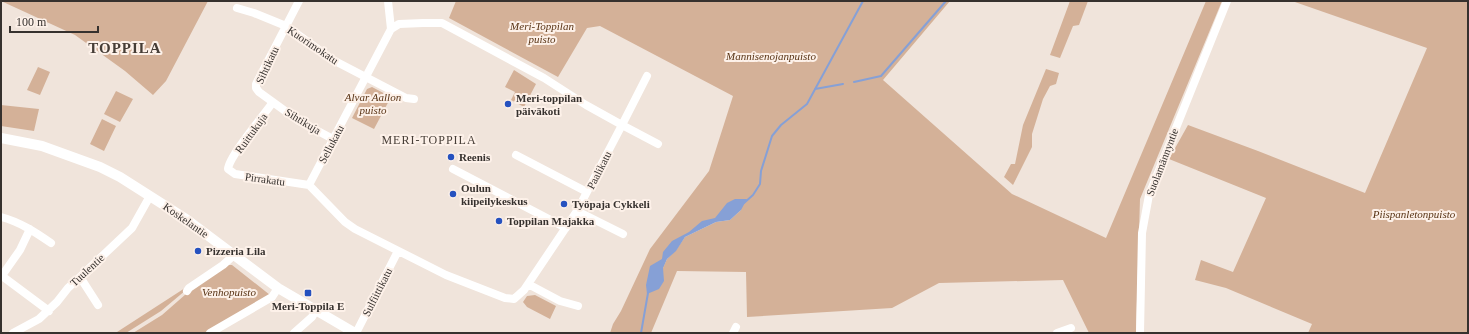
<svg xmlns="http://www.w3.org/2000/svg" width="1469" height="334" font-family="'Times New Roman',serif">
  <rect width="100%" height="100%" fill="#f0e4db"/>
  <path fill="#d4b198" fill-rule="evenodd" d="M1 1H208L166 81 153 95 125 71 75 35Z
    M456 1H950L883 80 1012 194 1106 238 1206 1H1222L1140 199 1136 333H1089L1063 280 939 283 892 308 747 317 746 272 677 271 651 333H610L613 324 621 311 650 249 709 171 733 96 600 26 587 28 558 77 449 18ZM741 210 730 220 716 222 685 237 676 250 667 259 663 268 672 244 702 226Z
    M1070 1H1088L1079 25 1073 26 1060 58 1050 55Z
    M1292 1H1468V333H1308L1312 324 1226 288 1195 280 1201 260 1233 272 1266 198 1169 159 1188 125 1258 151 1365 193 1427 48Z
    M38 67 50 72 40 95 27 90Z
    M1046 69 1059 73 1056 84 1050 86 1043 99 1032 134V147L1013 185 1004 177 1011 164H1015L1023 125Z
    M514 70 536 84 524 107 511 100 515 92 505 87Z
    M372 87 391 97 374 129 352 118 367 89Z
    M116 91 133 99 120 122 104 114Z
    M1 105 39 109 34 131 1 126Z
    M102 119 116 126 104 151 90 144Z
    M228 265H232L270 295 207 333H133L162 315 194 287Z
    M185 288 186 290 161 311 126 333H56L117 332Z
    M535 295 556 306 550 319 527 307 523 302 527 296Z"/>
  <path fill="#86a0d6" d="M735 199H747L741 210 730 220 716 222 685 237 676 251 667 259 663 268 664 281 659 289 647 294 646 285 650 266 662 259 663 252 672 241 689 232 702 221 715 218 727 203Z"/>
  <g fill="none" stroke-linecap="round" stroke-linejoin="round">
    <path stroke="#86a0d6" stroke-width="2" d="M854 82 881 76 946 1
      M815 89 843 84
      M744 203 753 195 760 184 761 171 772 136 781 125 807 104 863 1
      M641 333 648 293"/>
    <path stroke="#fff" stroke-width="8" d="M299 1 256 84V88L259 92 299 121 333 139
      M388 1 391 29
      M237 8 254 13 286 26 333 60 406 98 414 99
      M423 23H442L544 78 586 105 622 125 577 211 524 290 514 299 505 298 446 275 355 229 345 222 309 185 391 29 399 24Z
      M647 76 622 125 658 144
      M273 102C264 115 229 156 228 169L235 174 309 185
      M516 155 587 192
      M453 169 566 228
      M577 211 623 234
      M1 217C20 222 35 232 51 243
      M2 276 49 311
      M1 277 20 250 30 229
      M80 277 98 305
      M528 284 560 301 578 306
      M187 291 189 288 223 265 234 255
      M13 333 39 319 57 302 68 288 80 277 132 228 150 196
      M210 333 272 297 278 288
      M294 333 312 317 316 310
      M356 333 398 251
      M733 333 736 327
      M1057 333 1071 328
      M1140 333 1142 233 1149 195 1227 1"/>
    <path stroke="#fff" stroke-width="10" d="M1 138 42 146 100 167 120 177 186 219 278 288 355 333"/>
  </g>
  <g fill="#2551bf" stroke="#fdf1e9" stroke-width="1.5">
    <circle cx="508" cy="104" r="4"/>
    <circle cx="451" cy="157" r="4"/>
    <circle cx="453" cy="194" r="4"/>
    <circle cx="564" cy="204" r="4"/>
    <circle cx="499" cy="221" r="4"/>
    <circle cx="198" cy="251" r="4"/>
    <rect x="304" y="289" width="8" height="8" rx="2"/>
  </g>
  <g text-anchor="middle" stroke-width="4" stroke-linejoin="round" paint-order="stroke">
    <g font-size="11" font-style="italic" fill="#583314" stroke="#fdf1e9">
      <text x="542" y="30">Meri-Toppilan<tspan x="542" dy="13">puisto</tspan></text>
      <text x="771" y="60">Mannisenojanpuisto</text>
      <text x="373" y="101">Alvar Aallon<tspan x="373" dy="13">puisto</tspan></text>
      <text x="1414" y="218">Piispanletonpuisto</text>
      <text x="229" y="296">Venhopuisto</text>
    </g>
    <g font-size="11" fill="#36312e" stroke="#fdf1e9">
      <text transform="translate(313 45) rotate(34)" y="4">Kuorimokatu</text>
      <text transform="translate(267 65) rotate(-65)" y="4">Sihtikatu</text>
      <text transform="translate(303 121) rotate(31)" y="4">Sihtikuja</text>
      <text transform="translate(251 133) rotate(-54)" y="4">Ruittukuja</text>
      <text transform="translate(331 144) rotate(-62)" y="4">Sellukatu</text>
      <text transform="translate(1162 162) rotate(-69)" y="4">Suolamännyntie</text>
      <text transform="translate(599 170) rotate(-63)" y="4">Paalikatu</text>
      <text transform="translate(265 179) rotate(8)" y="4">Pirrakatu</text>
      <text transform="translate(186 220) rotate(35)" y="4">Koskelantie</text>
      <text transform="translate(87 270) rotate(-43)" y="4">Tuulentie</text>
      <text transform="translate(377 292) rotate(-63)" y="4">Sulfiittikatu</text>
    </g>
    <g font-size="11" font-weight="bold" fill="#36312e" stroke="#fdf1e9" text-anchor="start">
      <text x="516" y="102">Meri-toppilan<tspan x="516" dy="13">päiväkoti</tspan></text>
      <text x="459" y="161">Reenis</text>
      <text x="461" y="192">Oulun<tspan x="461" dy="13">kiipeilykeskus</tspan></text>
      <text x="572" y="208">Työpaja Cykkeli</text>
      <text x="507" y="225">Toppilan Majakka</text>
      <text x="206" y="255">Pizzeria Lila</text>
      <text x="308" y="310" text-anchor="middle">Meri-Toppila E</text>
    </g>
    <g font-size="12" letter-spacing="1" fill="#463d36" stroke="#fdf1e9">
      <text x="429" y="144">MERI-TOPPILA</text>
    </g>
    <g font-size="15" font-weight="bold" letter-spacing="1" fill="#463d36" stroke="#fdf1e9">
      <text x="125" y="53">TOPPILA</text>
    </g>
  </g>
  <rect width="1469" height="334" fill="none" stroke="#36312e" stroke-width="4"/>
  <path d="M10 26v6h88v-6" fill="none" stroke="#36312e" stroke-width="2"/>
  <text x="16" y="26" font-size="12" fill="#36312e" stroke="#fdf1e9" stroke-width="3" paint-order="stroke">100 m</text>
</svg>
